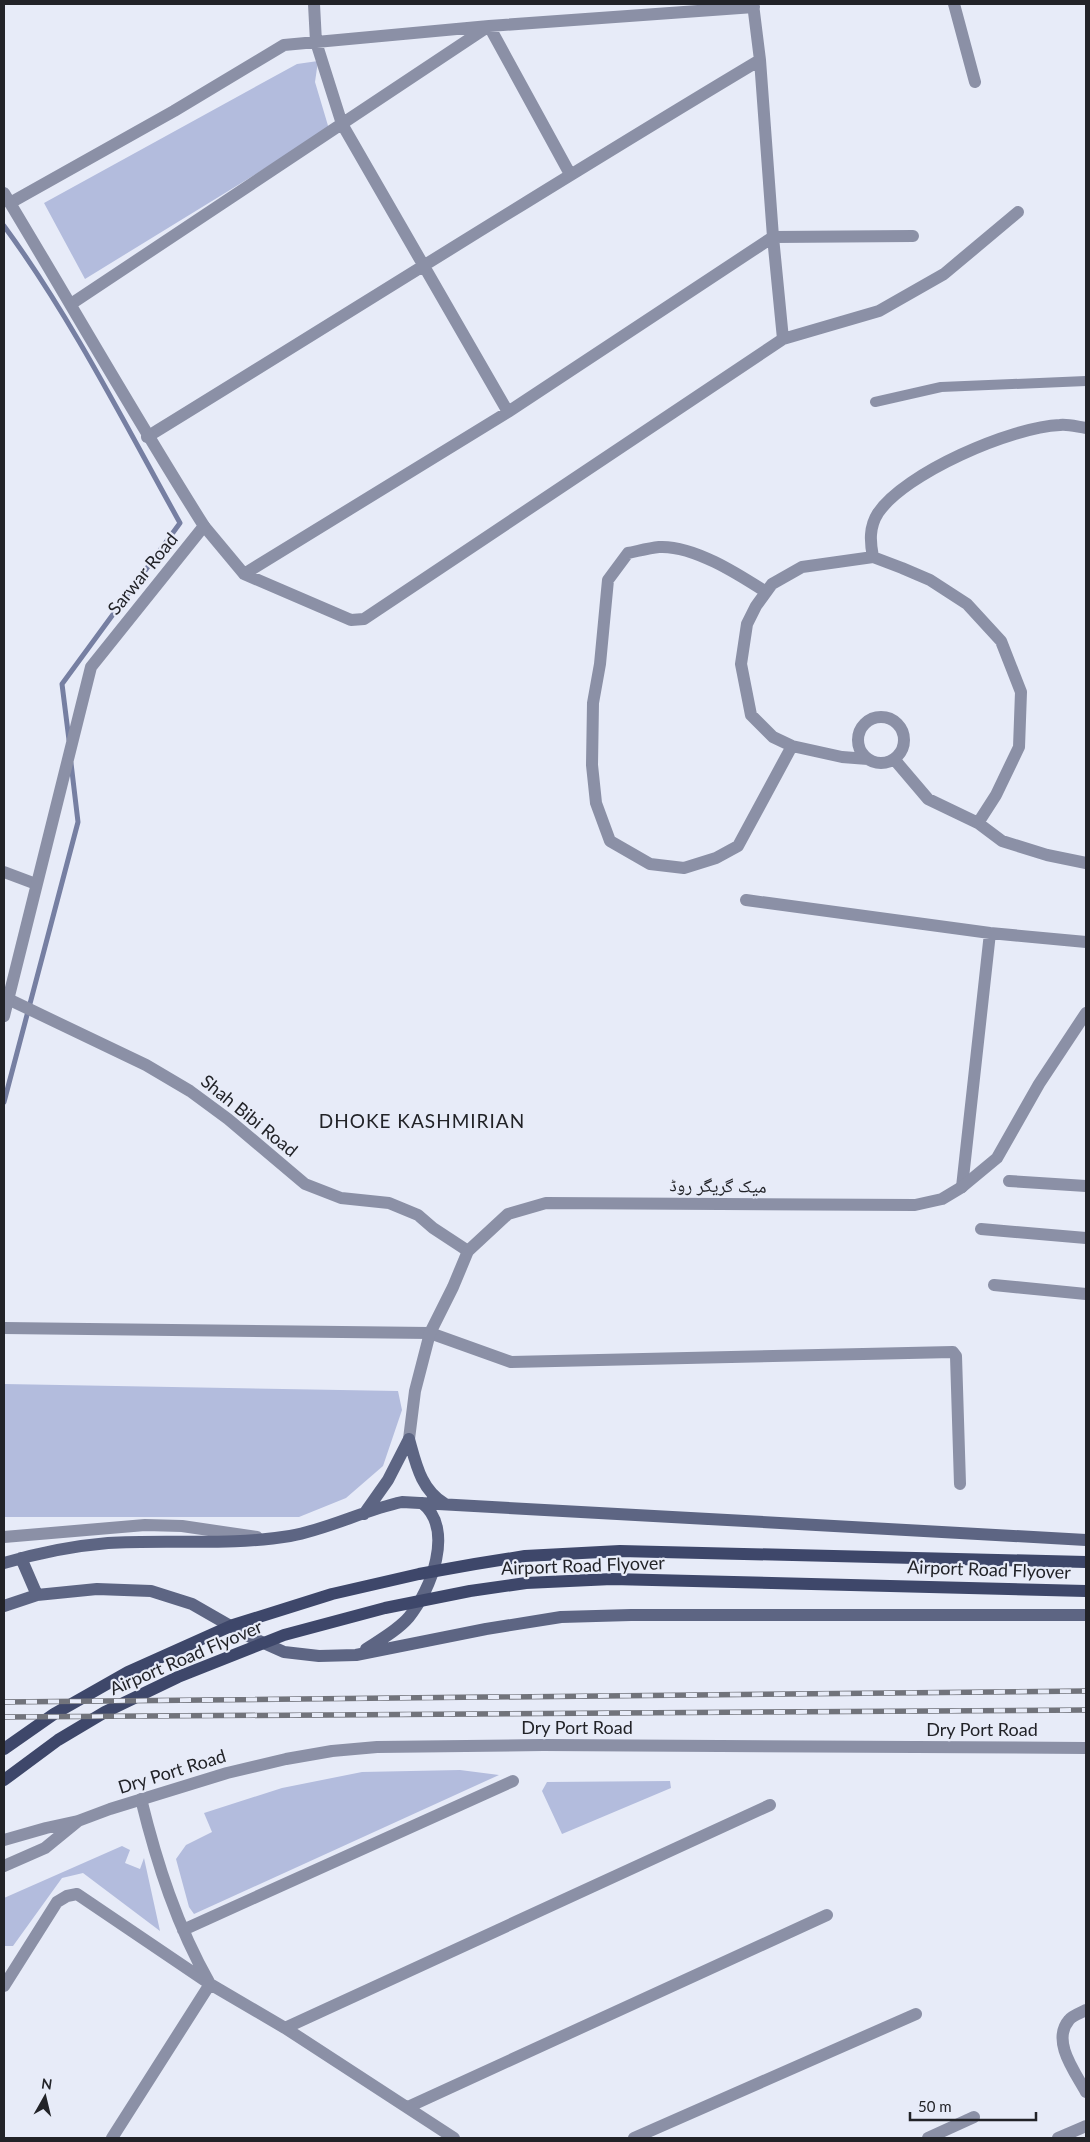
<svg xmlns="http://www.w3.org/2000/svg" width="1090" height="2142" font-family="Lato,'Noto Naskh Arabic',sans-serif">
  <rect width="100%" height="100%" fill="#e7ebf8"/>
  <path fill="#b3bcdd" d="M318 61 315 82 329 129 85 279 44 203 297 64Z
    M4 1384 398 1391 402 1410 383 1466 346 1498 299 1517H4Z
    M460 1770 499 1775 194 1914 189 1907 176 1859 186 1845 212 1832 204 1813 282 1788 362 1772Z
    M670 1781 671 1788 562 1834 542 1791 547 1782Z
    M122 1846 130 1850 125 1863 140 1869 144 1858 160 1931 83 1873 62 1878 13 1946H4V1898Z"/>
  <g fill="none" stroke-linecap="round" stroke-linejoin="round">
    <path stroke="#767fa2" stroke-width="5" d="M4 226C71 317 125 424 180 523L62 684 69 740
      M4 1102 78 822 71 763"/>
    <path stroke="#8b90a6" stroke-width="10" d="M875 402 941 387 1086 381"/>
    <path stroke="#8b90a6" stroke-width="12" d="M314 4 316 42 342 124 508 412
      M753 4 760 60 773 237 783 339
      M954 4 975 82
      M10 203 174 111 284 45 489 26 754 7
      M71 304 489 26 570 174
      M147 437C352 311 554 183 760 60
      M204 526 244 574 351 620 364 619 783 339 879 311 944 274 1018 212
      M873 557C870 542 869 527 878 513 905 473 1011 427 1060 425 1068 424 1078 427 1086 428
      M244 574 508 412 773 237 913 236
      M766 592C738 574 693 545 659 547 649 548 638 551 628 553L608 580 600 664 593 703 592 765 596 803 610 841 650 864 684 868 716 858 738 846 792 746
      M858 740a23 23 0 1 1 46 0a23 23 0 1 1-46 0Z
      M868 759 842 757 792 746 773 737 751 715 741 664 747 624 756 606 772 584 802 567 873 557 902 568 930 580 967 604 1001 641 1021 692 1019 747 996 795 978 823
      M894 759 928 799 978 823 1002 841 1047 855 1086 863
      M4 872 36 884
      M746 900 990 933 1086 942
      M8 999 146 1065 190 1091 228 1119 305 1184 341 1198 389 1203 418 1215 433 1228 468 1251
      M1009 1181 1086 1186
      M962 1187 990 933
      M981 1229 1086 1238
      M994 1285 1086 1294
      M4 1328 430 1333 511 1362 953 1352 956 1356 960 1484
      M183 1930 513 1781
      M4 1986 57 1902 67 1896 77 1894 210 1984 285 2028 454 2138
      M1086 2010C1081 2013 1073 2015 1069 2020 1051 2041 1075 2072 1086 2092
      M285 2028 770 1805
      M408 2107 827 1915
      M112 2138 210 1984C177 1926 157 1864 141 1799
      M634 2138 916 2014
      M928 2138 974 2117
      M1058 2138 1086 2126"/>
    <path stroke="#8b90a6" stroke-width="12" d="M4 193C71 304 135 417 204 526L91 667 4 1016
      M409 1439 415 1391 430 1333 453 1287 468 1251 508 1214 546 1203 915 1205 942 1199 962 1187 997 1158 1039 1084 1086 1013
      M4 1537 145 1525 182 1526 257 1537
      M4 1840 46 1828 78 1821 110 1809 227 1773 286 1759 332 1751 377 1747 543 1745 1086 1748
      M4 1866 45 1848 78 1821"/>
    <path stroke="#5d6583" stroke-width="12" d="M409 1439C416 1464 421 1490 445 1504
      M364 1514 388 1480 409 1439
      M21 1558 37 1595
      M4 1563C38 1553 72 1546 108 1543 168 1539 230 1546 290 1536 329 1529 364 1510 402 1502L1086 1540
      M4 1606 37 1595 97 1589 151 1591 192 1604 246 1635 284 1652 319 1656 356 1655 486 1629 561 1617 631 1615H1086
      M366 1649C380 1640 398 1630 409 1617 431 1590 455 1529 422 1503"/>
    <path stroke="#3e476a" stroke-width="12" d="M4 1749 54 1714 128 1672 233 1625 332 1594 419 1574 475 1564 525 1556 620 1551 1086 1562
      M4 1780 58 1740 105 1712 178 1677 284 1635 385 1608 470 1591 526 1583 612 1579 1086 1591"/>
    <defs>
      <path id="rail" d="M4 1702 1086 1691
        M4 1717 1086 1710"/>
    </defs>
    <use href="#rail" stroke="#71737b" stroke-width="5.5"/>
    <use href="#rail" stroke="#e7ebf8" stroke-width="4" stroke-dasharray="11" stroke-linecap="butt"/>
  </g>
  <g text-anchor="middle" stroke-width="4.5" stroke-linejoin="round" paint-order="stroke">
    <g font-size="18" fill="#222328" stroke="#e7ebf8">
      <text transform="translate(143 574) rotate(-51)" y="6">Sarwar Road</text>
      <text transform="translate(249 1116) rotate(39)" y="6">Shah Bibi Road</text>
      <text transform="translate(718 1186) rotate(1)" y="6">میک گریگر روڈ</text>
      <text transform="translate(583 1566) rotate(-2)" y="6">Airport Road Flyover</text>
      <text transform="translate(989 1570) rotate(2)" y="6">Airport Road Flyover</text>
      <text transform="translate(186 1658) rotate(-23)" y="6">Airport Road Flyover</text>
      <text x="577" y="1734">Dry Port Road</text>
      <text x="982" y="1736">Dry Port Road</text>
      <text transform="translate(172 1772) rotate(-17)" y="6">Dry Port Road</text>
    </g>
    <g font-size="19" letter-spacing="1" fill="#222328" stroke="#e7ebf8">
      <text x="422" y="1128">DHOKE KASHMIRIAN</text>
    </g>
  </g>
  <rect width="1090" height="2142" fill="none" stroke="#222328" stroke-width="10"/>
  <g transform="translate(45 2097) rotate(8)" stroke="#e7ebf8" stroke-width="4" paint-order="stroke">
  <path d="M0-4L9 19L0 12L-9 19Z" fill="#222328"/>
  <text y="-8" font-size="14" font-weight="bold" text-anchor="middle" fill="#222328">N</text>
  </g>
  <path d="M910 2112v8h126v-8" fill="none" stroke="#222328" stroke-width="2.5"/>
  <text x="918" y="2112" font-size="15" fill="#222328" stroke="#e7ebf8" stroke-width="4" paint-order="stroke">50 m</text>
</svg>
